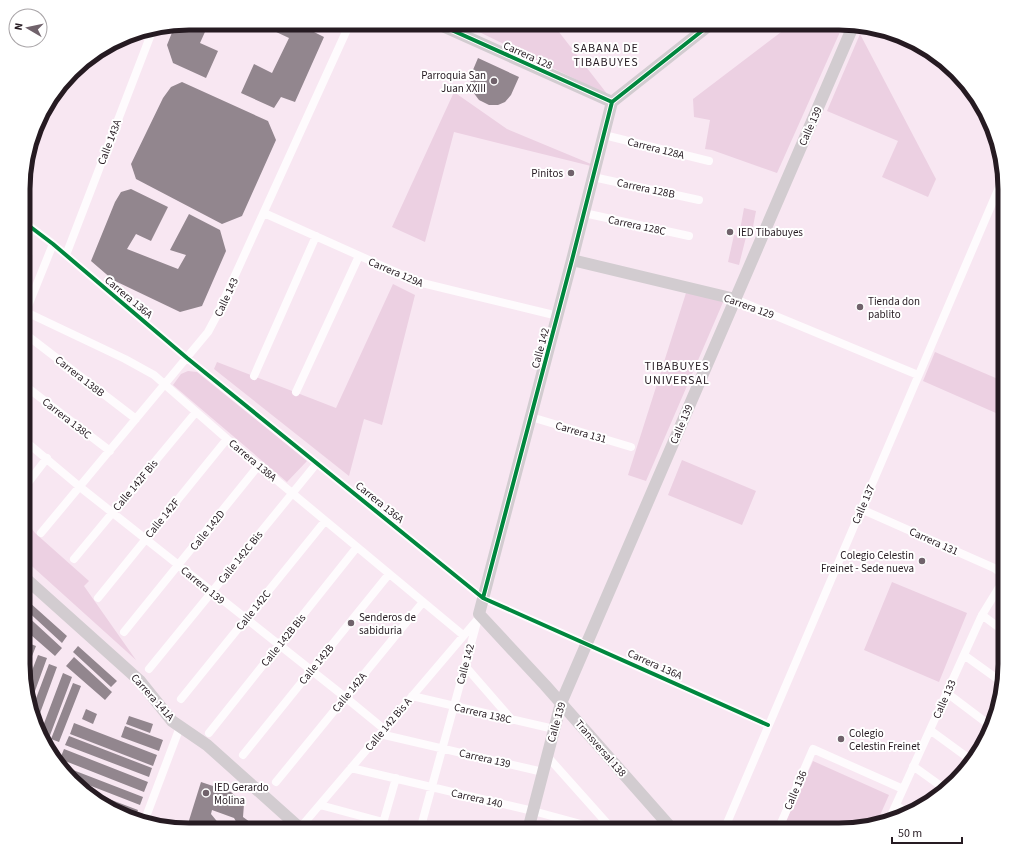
<svg xmlns="http://www.w3.org/2000/svg" width="1028" height="853" font-family="'Source Sans 3',sans-serif">
  <rect width="100%" height="100%" fill="#f8e7f2"/>
  <path fill="#ecd0e2" d="M479 23H552L608 95 475 30Z
    M793 23H844L777 173 712 150 705 149 710 120 694 117 693 99Z
    M860 34 936 179 928 197 882 177 898 141 827 111Z
    M454 92 507 129 591 164V166L454 132 425 242 392 227Z
    M744 208 756 211 752 232 740 230Z
    M734 235 746 237 739 265 728 262Z
    M393 284 415 295 382 425 364 419 349 476 214 369 217 362 336 408Z
    M686 293 724 300 646 481 628 475Z
    M935 352 1005 382V417L923 381Z
    M188 371 197 372 307 461 287 482 173 385 181 374Z
    M682 460 756 491 742 525 668 495Z
    M24 518 35 533 89 581 84 586 136 660 24 559Z
    M892 582 967 613 939 682 864 650Z
    M813 761 889 795 877 822 839 830H786L783 828Z"/>
  <path fill="#92868e" d="M189 23H209L200 43 218 51 206 78 173 63 167 45 175 25Z
    M257 23H315L312 31 324 37 295 102 281 97 274 108 241 93 254 64 272 73 289 38Z
    M478 58 519 77 511 95 505 102 498 105H489L479 100 473 92 471 85 470 77Z
    M182 82 268 121 276 140 242 216 222 224 136 179 131 164 163 98 171 87Z
    M131 189 168 207 151 241 136 234 127 249 178 269 186 255 170 250 189 214 220 230 226 251 202 306 180 312 113 280 91 261 115 202 121 192Z
    M29 602 67 636 62 643 24 608Z
    M24 613 62 648 55 656 23 628Z
    M28 643 36 646 25 674 23 673V654Z
    M78 646 117 681 111 687 73 652Z
    M38 655 47 658 31 702 26 686Z
    M74 657 112 692 105 700 66 666Z
    M49 664 57 667 36 724 32 709Z
    M63 673 72 677 49 738 40 734Z
    M73 683 81 686 59 742 51 739Z
    M86 709 97 714 93 724 82 719Z
    M129 716 153 724 150 733 126 724Z
    M74 723 157 755 153 766 70 734Z
    M125 726 163 740 159 751 121 737Z
    M69 736 152 768 149 777 65 745Z
    M64 749 148 782 144 792 60 759Z
    M60 765 143 797 140 805 68 777Z
    M201 782 231 792 244 804 243 817 261 830H237L238 825 234 818 212 810 211 814 220 825 228 830H186Z
    M85 790 138 810 135 818 115 810Z"/>
  <g fill="none" stroke-linecap="round" stroke-linejoin="round">
    <path stroke="#fefbfd" stroke-width="8" d="M604 135 709 161
      M593 177 699 200
      M264 213 418 282 558 316
      M584 213 689 236
      M24 222 53 244 187 358 483 598 768 725
      M66 255 153 29
      M735 299 918 375
      M26 312 125 359 154 375 227 439 463 635
      M24 316 53 244
      M24 333 136 419
      M254 376 316 236
      M24 385 110 451
      M296 392 359 256
      M531 417 631 447
      M24 440 80 487 345 697 384 729
      M24 488 47 458
      M861 509 994 568 1005 576
      M41 533 208 332 216 317 350 23
      M74 559 196 412
      M98 598 227 439
      M982 615 1005 632
      M124 632 259 465
      M964 655 1003 683
      M465 666 512 720
      M149 669 317 463
      M947 693 992 727
      M412 696 554 729
      M181 699 325 521
      M930 730 971 760
      M209 733 357 547
      M380 734 543 772
      M243 755 389 574
      M547 756 613 830
      M913 766 945 789
      M351 768 533 811 603 830
      M276 782 423 602
      M320 805 383 822
      M896 805 908 814
      M889 820 982 615 998 589 1005 581
      M144 822 180 727
      M421 825 438 830
      M300 828 477 620
      M381 830 396 778
      M420 830 477 622
      M724 830 1003 178
      M778 830 813 749 903 789"/>
    <path stroke="#d2ccd0" stroke-width="12" d="M436 23 612 102
      M612 102 572 260 479 614 545 685 673 830
      M612 102 712 23
      M572 260 735 299
      M24 577 140 681 172 721 207 745 302 830
      M528 830 561 703 854 24"/>
    <defs>
      <path id="cycleway" d="M436 23 612 102
        M612 102 712 23
        M24 222 53 244 187 358 483 598 768 725
        M483 598 572 260 612 102"/>
    </defs>
    <use href="#cycleway" stroke="#fff" stroke-width="6"/>
    <use href="#cycleway" stroke="#00873e" stroke-width="4"/>
  </g>
  <g fill="#70626b" stroke="#fff" stroke-width="1.5">
    <circle cx="494" cy="81" r="4"/>
    <circle cx="571" cy="173" r="4"/>
    <circle cx="730" cy="232" r="4"/>
    <circle cx="860" cy="307" r="4"/>
    <circle cx="922" cy="561" r="4"/>
    <circle cx="351" cy="623" r="4"/>
    <circle cx="841" cy="739" r="4"/>
    <circle cx="206" cy="793" r="4"/>
  </g>
  <g text-anchor="middle" stroke-width="4" stroke-linejoin="round" paint-order="stroke">
    <g font-size="11" fill="#261b22" stroke="#fff">
      <text transform="translate(528 55) rotate(24)" y="4">Carrera 128</text>
      <text transform="translate(810 126) rotate(-66)" y="4">Calle 139</text>
      <text transform="translate(109 142) rotate(-69)" y="4">Calle 143A</text>
      <text transform="translate(656 148) rotate(14)" y="4">Carrera 128A</text>
      <text transform="translate(646 188) rotate(12)" y="4">Carrera 128B</text>
      <text transform="translate(637 225) rotate(12)" y="4">Carrera 128C</text>
      <text transform="translate(396 272) rotate(23)" y="4">Carrera 129A</text>
      <text transform="translate(129 297) rotate(40)" y="4">Carrera 136A</text>
      <text transform="translate(226 297) rotate(-65)" y="4">Calle 143</text>
      <text transform="translate(749 306) rotate(20)" y="4">Carrera 129</text>
      <text transform="translate(540 348) rotate(-75)" y="4">Calle 142</text>
      <text transform="translate(80 376) rotate(38)" y="4">Carrera 138B</text>
      <text transform="translate(67 418) rotate(38)" y="4">Carrera 138C</text>
      <text transform="translate(681 424) rotate(-67)" y="4">Calle 139</text>
      <text transform="translate(581 432) rotate(16)" y="4">Carrera 131</text>
      <text transform="translate(253 460) rotate(40)" y="4">Carrera 138A</text>
      <text transform="translate(135 485) rotate(-50)" y="4">Calle 142F Bis</text>
      <text transform="translate(380 502) rotate(39)" y="4">Carrera 136A</text>
      <text transform="translate(863 504) rotate(-67)" y="4">Calle 137</text>
      <text transform="translate(162 518) rotate(-51)" y="4">Calle 142F</text>
      <text transform="translate(207 530) rotate(-51)" y="4">Calle 142D</text>
      <text transform="translate(934 541) rotate(24)" y="4">Carrera 131</text>
      <text transform="translate(240 557) rotate(-51)" y="4">Calle 142C Bis</text>
      <text transform="translate(203 585) rotate(39)" y="4">Carrera 139</text>
      <text transform="translate(253 610) rotate(-51)" y="4">Calle 142C</text>
      <text transform="translate(283 640) rotate(-51)" y="4">Calle 142B Bis</text>
      <text transform="translate(316 664) rotate(-51)" y="4">Calle 142B</text>
      <text transform="translate(465 664) rotate(-75)" y="4">Calle 142</text>
      <text transform="translate(655 664) rotate(24)" y="4">Carrera 136A</text>
      <text transform="translate(349 692) rotate(-51)" y="4">Calle 142A</text>
      <text transform="translate(153 697) rotate(48)" y="4">Carrera 141A</text>
      <text transform="translate(944 699) rotate(-66)" y="4">Calle 133</text>
      <text transform="translate(483 713) rotate(13)" y="4">Carrera 138C</text>
      <text transform="translate(556 722) rotate(-74)" y="4">Calle 139</text>
      <text transform="translate(388 724) rotate(-50)" y="4">Calle 142 Bis A</text>
      <text transform="translate(601 748) rotate(49)" y="4">Transversal 138</text>
      <text transform="translate(485 758) rotate(13)" y="4">Carrera 139</text>
      <text transform="translate(795 790) rotate(-67)" y="4">Calle 136</text>
      <text transform="translate(477 798) rotate(13)" y="4">Carrera 140</text>
    </g>
    <g font-size="11" fill="#261b22" stroke="#fff" text-anchor="start">
      <text x="486" y="79" text-anchor="end">Parroquia San<tspan x="486" dy="13">Juan XXIII</tspan></text>
      <text x="563" y="177" text-anchor="end">Pinitos</text>
      <text x="738" y="236">IED Tibabuyes</text>
      <text x="868" y="305">Tienda don<tspan x="868" dy="13">pablito</tspan></text>
      <text x="914" y="559" text-anchor="end">Colegio Celestin<tspan x="914" dy="13">Freinet - Sede nueva</tspan></text>
      <text x="359" y="621">Senderos de<tspan x="359" dy="13">sabiduria</tspan></text>
      <text x="849" y="737">Colegio<tspan x="849" dy="13">Celestin Freinet</tspan></text>
      <text x="214" y="791">IED Gerardo<tspan x="214" dy="13">Molina</tspan></text>
    </g>
    <g font-size="12" letter-spacing="1" fill="#261b22" stroke="#fff">
      <text x="606" y="52">SABANA DE<tspan x="606" dy="14">TIBABUYES</tspan></text>
      <text x="677" y="370">TIBABUYES<tspan x="677" dy="14">UNIVERSAL</tspan></text>
    </g>
  </g>
  <path d="M0 0H1028V853H0ZM189 30H839A159 159 0 0 1 998 189V664A159 159 0 0 1 839 823H189A159 159 0 0 1 30 664V189A159 159 0 0 1 189 30Z" fill="#fff" fill-rule="evenodd"/>
  <path fill="none" stroke="#261b22" stroke-width="5" d="M189 30H839A159 159 0 0 1 998 189V664A159 159 0 0 1 839 823H189A159 159 0 0 1 30 664V189A159 159 0 0 1 189 30Z"/>
  <g transform="translate(28 28) rotate(279)"><circle r="19" fill="#ffffff" stroke="#a8a4a7"/>
  <path d="M0-3L7 15L0 10L-7 15Z" fill="#70626b"/>
  <text y="-6" font-size="11" font-weight="bold" text-anchor="middle" fill="#261b22">N</text>
  </g>
  <path d="M892 837v6h70v-6" fill="none" stroke="#261b22" stroke-width="2"/>
  <text x="898" y="837" font-size="12" fill="#261b22" stroke="#ffffff" stroke-width="3" paint-order="stroke">50 m</text>
</svg>
